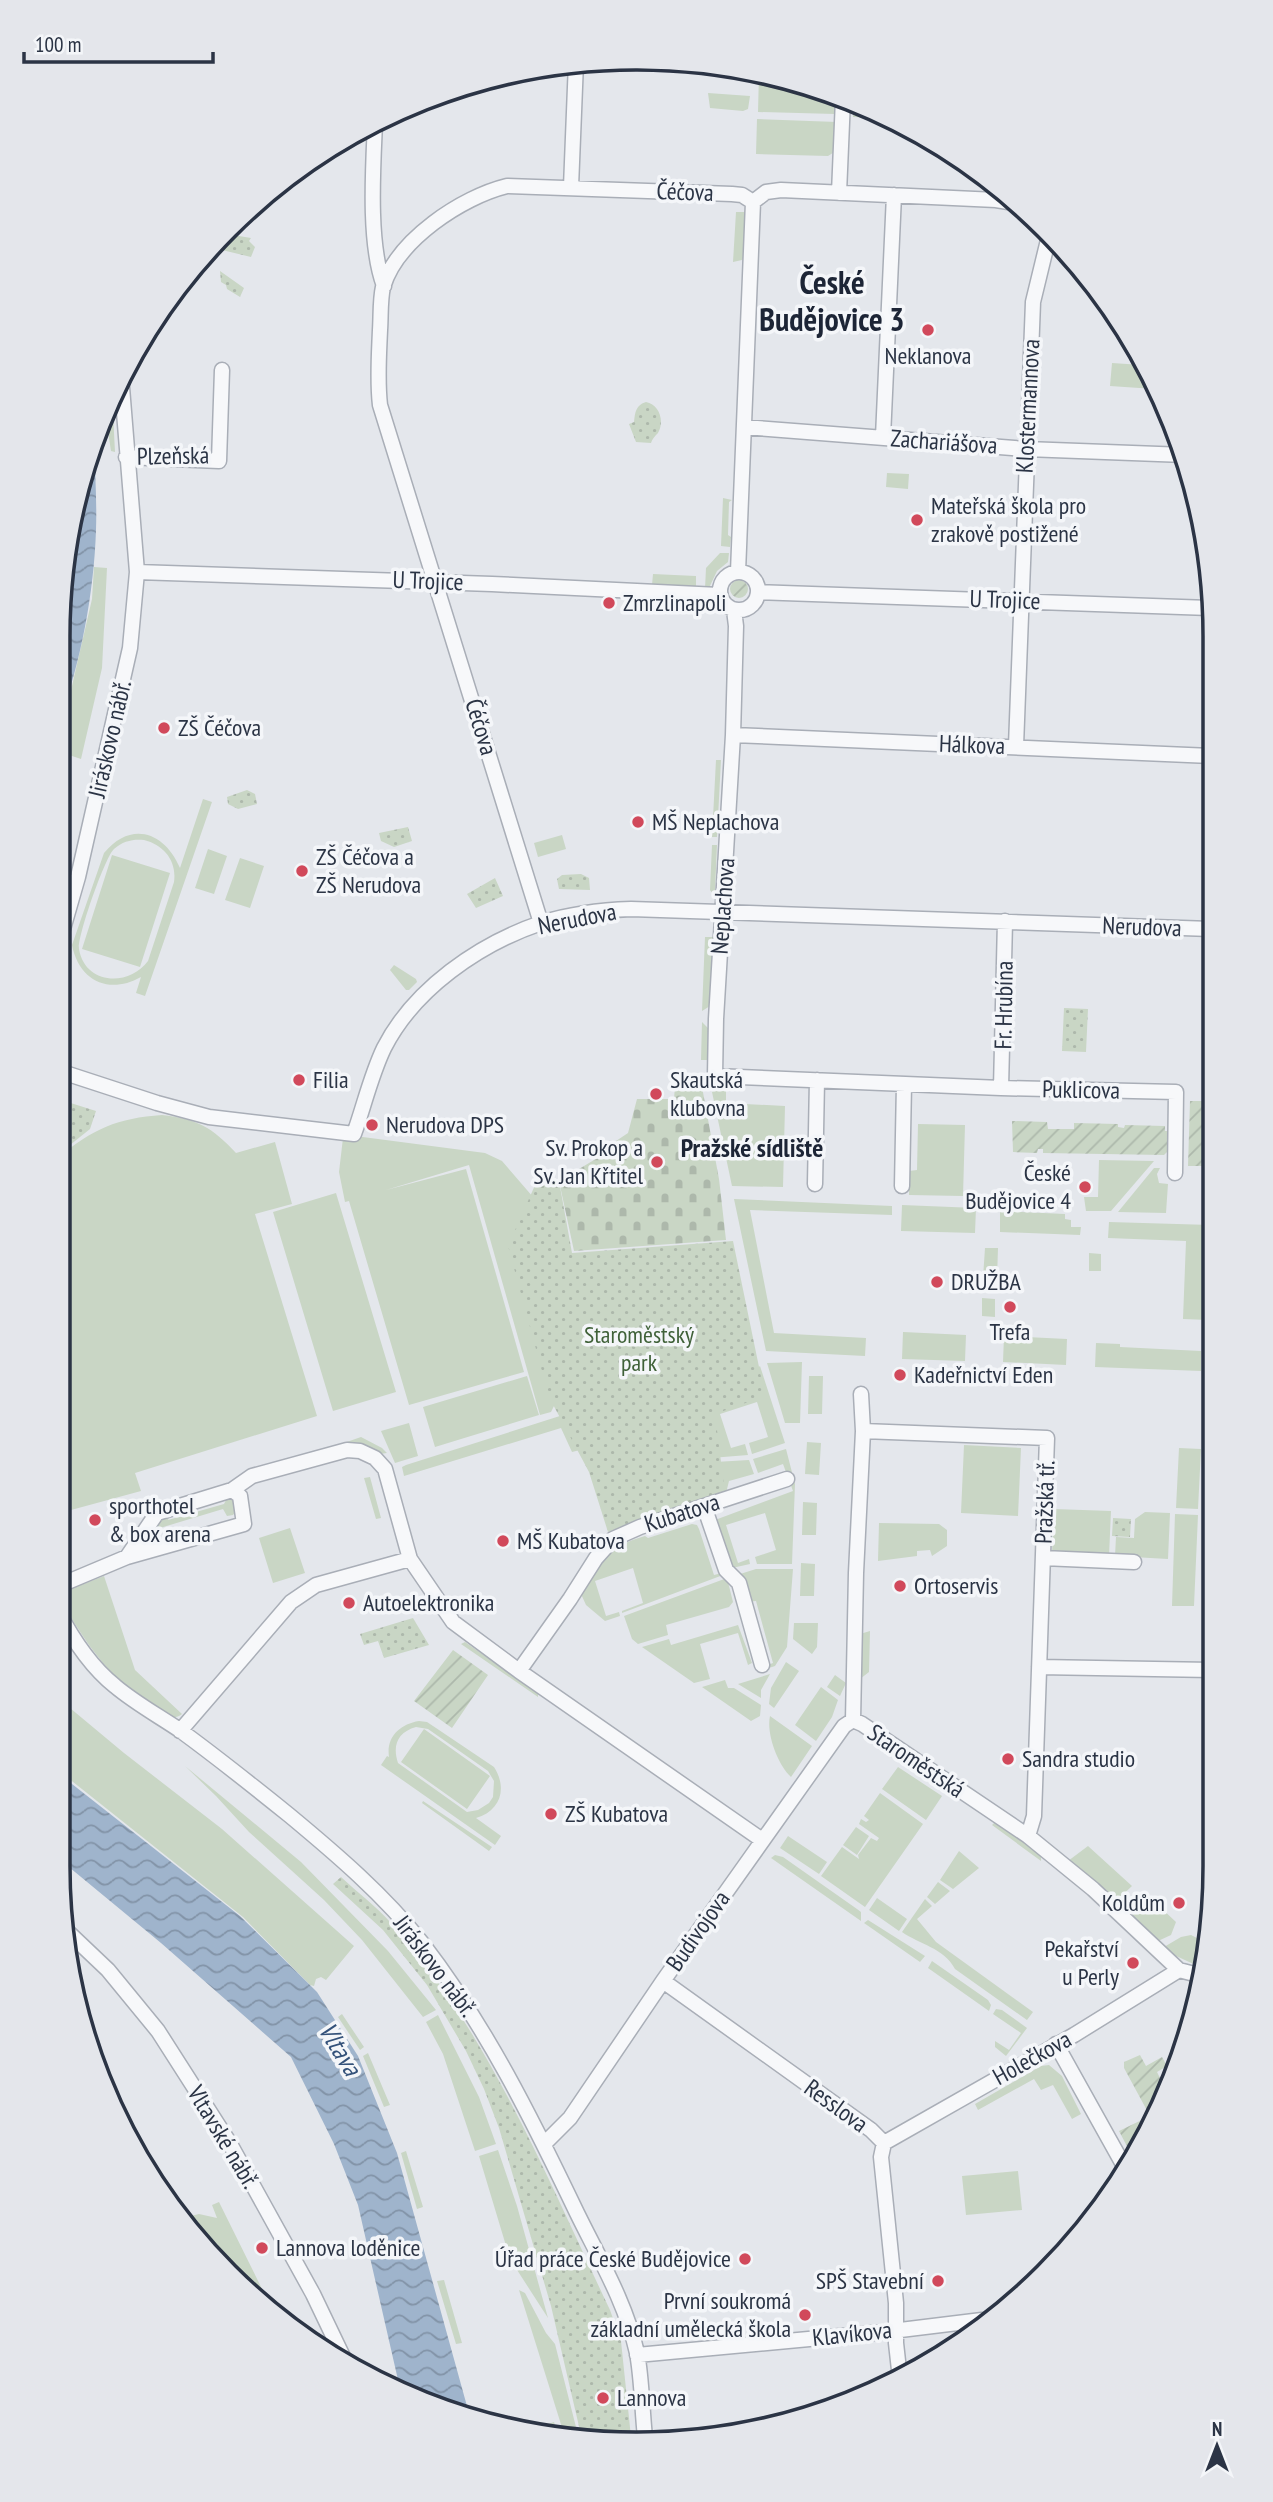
<svg xmlns="http://www.w3.org/2000/svg" width="1273" height="2502" font-family="'PT Sans Narrow',sans-serif">
  <defs>
    <pattern id="cemetery-stones" width="16" height="16" patternUnits="userSpaceOnUse" patternTransform="scale(1.75)"><rect width="16" height="16" fill="#c9d6c5"/><path d="M2 7V4a2 2 0 0 1 4 0v3zM10 15v-3a2 2 0 0 1 4 0v3z" fill="#adb8ab"/></pattern>
    <pattern id="park-dots" width="8" height="8" patternUnits="userSpaceOnUse" patternTransform="scale(1.75)"><rect width="8" height="8" fill="#c9d6c5"/><path d="M2 2h.1M6 6h.1" fill="none" stroke="#adb8ab" stroke-width="1.8" stroke-linecap="round"/></pattern>
    <pattern id="garden-furrows" width="10" height="10" patternUnits="userSpaceOnUse" patternTransform="scale(1.75)"><rect width="10" height="10" fill="#c9d6c5"/><path d="M-1 1l2-2M0 10L10 0M9 11l2-2" fill="none" stroke="#adb8ab"/></pattern>
    <pattern id="water-waves" width="16" height="10" patternUnits="userSpaceOnUse" patternTransform="scale(1.75)"><rect width="16" height="10" fill="#9fb4cc"/><path d="M0 5q4-4 8 0t8 0" fill="none" stroke="#8293a7"/></pattern>
  </defs>
  <rect width="100%" height="100%" fill="#e4e7ec"/>
  <path fill="#c9d6c5" fill-rule="evenodd" d="M759 73 786 77 835 96V114L758 112Z
    M708 93 750 96 748 109 743 111 710 108Z
    M853 103 892 117 893 118 853 117Z
    M757 119 837 122 836 151 828 156 756 154Z
    M736 212H747L745 255 742 260 733 262Z
    M1112 363 1142 365 1154 389 1110 386Z
    M112 394 115 452 111 451 105 412Z
    M887 473 909 474 908 489 886 487Z
    M723 498 732 500 729 502 728 535 731 537 730 547 721 546Z
    M720 553H729L728 562 717 571 709 588 705 589 706 568Z
    M94 567 107 568 102 668 81 759 69 755 59 776V727L69 699 92 599Z
    M653 574 696 576V587L652 585Z
    M716 760H721L717 837H712Z
    M203 799 212 802 145 996 136 993 141 977C109 995 79 981 72 945L104 853C131 820 165 832 180 868ZM144 840C164 845 177 861 174 882L148 961C129 987 85 985 79 949 77 937 105 857 114 849 123 841 133 839 144 840Z
    M562 835 566 849 538 857 534 843Z
    M712 845H717L715 891 713 894 710 890Z
    M208 849 227 856 214 894 195 888Z
    M112 855 170 873 140 967 82 949Z
    M240 858 264 866 250 908 225 900Z
    M705 937H713L710 1006 702 1011Z
    M394 965 416 979 417 982 409 990H406L390 970Z
    M702 1022 708 1028 707 1060H701Z
    M718 1088 726 1089V1103L785 1106 783 1187 732 1186 712 1092Z
    M162 1115C197 1119 212 1127 236 1153L275 1142 292 1204 255 1214 317 1416 135 1473 141 1491 60 1513 58 1506V1158C92 1129 118 1118 162 1115Z
    M918 1124 965 1125 963 1196 909 1195V1171L917 1170Z
    M355 1136 485 1153 502 1161 533 1197 555 1404 551 1412 540 1415 469 1165 386 1190 466 1169 524 1372 409 1405 349 1201 345 1202 339 1172 343 1138Z
    M1099 1160 1154 1161 1111 1211H1086L1084 1197H1098Z
    M1154 1168H1160L1157 1174 1159 1183 1168 1184 1166 1213 1118 1212Z
    M336 1193 396 1392 333 1411 273 1212Z
    M734 1199 892 1206V1215L750 1210 774 1333 866 1338 865 1356 766 1351Z
    M902 1205 976 1208 975 1233 901 1231Z
    M1000 1211 1065 1214V1219L1071 1220V1227H1081L1080 1235 1000 1232Z
    M1109 1222 1211 1225 1208 1320 1183 1319 1186 1241 1108 1238Z
    M985 1248H998L997 1279 983 1278Z
    M1089 1253 1101 1254V1271H1089Z
    M982 1298 995 1299V1317L982 1316Z
    M903 1332 966 1335 965 1361 902 1359Z
    M1004 1336 1067 1339 1066 1365 1003 1362Z
    M1096 1343 1120 1344V1347L1201 1351V1371L1095 1367Z
    M802 1362 800 1423H785L767 1363Z
    M760 1366 785 1443 752 1454 749 1443 768 1437 757 1402 720 1414 731 1448 745 1444 748 1455 686 1460 706 1413Z
    M527 1376 539 1415 435 1447 423 1407Z
    M809 1376H823L822 1414H808Z
    M563 1415 580 1450 572 1452 561 1428 404 1476 402 1467 406 1465Z
    M409 1423 418 1456 395 1463 381 1431Z
    M361 1437 382 1448 387 1453 380 1454 365 1446 338 1445Z
    M807 1442 821 1443 819 1475 805 1474Z
    M964 1445 1021 1448 1018 1516 961 1513Z
    M1179 1448 1201 1449 1198 1509 1176 1508Z
    M786 1449 795 1484 792 1564H757L755 1557 776 1550 765 1513 726 1525 738 1563 749 1559 750 1564 732 1568 715 1520 793 1491 783 1464 758 1473 753 1459Z
    M749 1460 754 1474 729 1481 726 1493 681 1464Z
    M370 1477 381 1518 376 1519 364 1478Z
    M229 1494H232L238 1508 233 1515 227 1516 223 1509 160 1528V1537L144 1543 148 1528 171 1512 168 1520 224 1504Z
    M803 1502 817 1503 816 1535H802Z
    M1054 1509 1111 1511 1109 1556 1052 1554Z
    M1145 1512 1170 1513 1168 1559 1115 1556 1116 1537 1134 1538 1135 1519Z
    M1175 1514 1198 1515 1194 1606H1172Z
    M879 1523 939 1524 947 1530V1546L932 1556 930 1550 917 1551V1556L878 1561Z
    M692 1524 697 1525 699 1529 714 1575 722 1573 723 1575 622 1613V1611L643 1603 633 1568 595 1581 606 1616 619 1612 620 1616 605 1621 586 1605 581 1594C602 1560 604 1548 645 1536L648 1538Z
    M290 1528 305 1573 273 1583 259 1538Z
    M801 1563 815 1564 814 1596H800Z
    M756 1569H793L787 1647 775 1666 760 1671 759 1668 773 1663 756 1601 747 1602 737 1575Z
    M104 1576 135 1670 182 1714C172 1722 163 1713 154 1707 112 1680 91 1651 66 1609L62 1601 63 1592Z
    M727 1578 733 1602 729 1607 666 1625 668 1635 638 1644 632 1639 624 1616Z
    M794 1623H818L817 1647 812 1654 793 1639Z
    M738 1625 752 1663 748 1665 738 1633 700 1644 710 1679 694 1683 642 1647 669 1639 671 1645Z
    M870 1631 869 1672 860 1679V1634Z
    M465 1642 538 1693V1697L461 1644Z
    M786 1662 799 1671 774 1708 769 1704 771 1688Z
    M770 1674 761 1690V1698L738 1684Z
    M835 1675 846 1683 840 1696 827 1687Z
    M725 1680 728 1688H734L761 1705 760 1716 751 1721 702 1687Z
    M821 1687 838 1700 832 1717 816 1741 795 1725Z
    M58 1698 124 1753 222 1829 354 1946 326 1980 321 1977 316 1979 314 1986 310 1985 243 1917 58 1770Z
    M770 1716 812 1746 791 1777C778 1765 766 1734 770 1716Z
    M419 1721 427 1722 436 1728 494 1767C508 1789 500 1811 476 1818L501 1836 495 1845 381 1765 387 1756 389 1757C386 1737 400 1724 419 1721ZM416 1727 428 1729 488 1771 494 1781 493 1797 489 1803 478 1810 467 1812 398 1763C392 1745 398 1732 416 1727Z
    M424 1729 490 1776 467 1809 401 1762Z
    M185 1766 301 1862 388 1951 436 2010 423 2017 362 1940 324 1900 249 1832 216 1796Z
    M898 1767 942 1796 926 1820 882 1789Z
    M880 1793 923 1824 865 1907 821 1876 842 1847 859 1859 858 1855 871 1838 877 1841 879 1838 859 1824 861 1819 866 1822 869 1820 864 1816Z
    M423 1801 492 1847 489 1851 422 1803Z
    M995 1822 1041 1855V1861L992 1825Z
    M856 1827 869 1836 857 1855 843 1845Z
    M788 1836 827 1862 819 1874 780 1848Z
    M1088 1846 1132 1886 1114 1903 1068 1861Z
    M959 1851 979 1868 953 1889 940 1880Z
    M775 1855 783 1857 857 1909 861 1912V1921L771 1858Z
    M938 1882 950 1891 935 1904 927 1897Z
    M1143 1891 1176 1922 1171 1935 1158 1941 1126 1912Z
    M877 1898 907 1919 899 1931 869 1910Z
    M925 1899 932 1906 917 1919 936 1942 1033 2012 1027 2020 955 1969C944 1948 919 1944 902 1932Z
    M868 1920 925 1956 920 1962 864 1923Z
    M1191 1935 1199 1939 1204 1946 1200 1967 1174 1955 1164 1947 1181 1937Z
    M932 1961 988 2000 991 2005 989 2011 928 1968Z
    M996 2009 1002 2010 1027 2028 1006 2056 995 2047V2041L1009 2050 1021 2033 993 2014Z
    M342 2014 364 2047 360 2050 338 2017Z
    M438 2015 479 2097 496 2144 475 2151 443 2054 426 2022Z
    M368 2053 390 2105 384 2107 363 2056Z
    M1049 2065 1062 2076 1081 2114 1072 2119 1053 2085 1041 2090 1034 2079 978 2110 975 2104 1041 2066Z
    M498 2150 517 2206 548 2318 510 2259 479 2156Z
    M406 2151 423 2207 417 2209 401 2153Z
    M1018 2171 1022 2210 966 2215 962 2176Z
    M219 2202 269 2303 178 2219 199 2214 217 2218 212 2205Z
    M444 2280 462 2343 456 2344 437 2281Z
    M519 2290 525 2293 546 2333 555 2344 578 2435 564 2434Z
    M554 2422 558 2434 522 2433Z"/>
  <path fill="url(#cemetery-stones)" d="M675 1086 702 1087 719 1179 726 1240 574 1251 559 1181 599 1157 616 1141 628 1133 637 1099H674Z"/>
  <path fill="url(#park-dots)" d="M227 234 251 238 249 241 255 247 251 257 222 250Z
    M220 271 244 288 240 297 227 289 226 285 221 282Z
    M646 402C659 404 665 421 658 433 655 436 652 439 651 443L636 442 629 424 634 422C635 412 636 405 646 402Z
    M247 790 255 794 257 804 238 809 228 804 227 797Z
    M408 827 412 841 394 847 381 841 379 833Z
    M581 874 589 878 590 890 559 889 557 879 562 875Z
    M495 878 503 896 476 908 467 894Z
    M1064 1008 1088 1009 1086 1052 1062 1051Z
    M58 1099 96 1111 90 1129 60 1153Z
    M559 1181 572 1253 733 1241 765 1396 715 1414 725 1494 608 1532 589 1472 549 1397 508 1246 536 1183Z
    M1113 1518 1131 1519 1130 1537 1112 1536Z
    M413 1618 429 1645 384 1658 378 1641 364 1645 360 1634Z
    M341 1877C357 1892 376 1906 391 1923 488 2031 548 2180 610 2310L621 2341 631 2437 581 2435 551 2306 499 2128 484 2089 466 2051 427 1985 383 1930 333 1884Z"/>
  <path fill="url(#garden-furrows)" d="M730 589a9 9 0 1 1 18 0a9 9 0 1 1-18 0Z
    M1190 1101H1207L1209 1166H1188Z
    M1012 1121 1047 1122 1048 1129H1074V1123L1118 1124V1127L1124 1128 1125 1125 1165 1126V1131H1172V1147L1164 1155 1043 1153V1149H1038L1037 1153 1013 1152Z
    M453 1650 488 1675 452 1728 414 1701Z
    M1140 2055 1146 2066 1162 2057 1167 2066 1157 2072 1162 2082 1172 2077C1164 2100 1153 2140 1130 2152L1119 2131 1150 2116 1124 2068V2062Z"/>
  <path fill="url(#water-waves)" d="M94 443C95 472 97 502 96 530 94 592 81 663 59 721V599L77 487Z
    M58 1773 240 1916 317 1992 358 2056 397 2153 470 2417 415 2400 401 2393 358 2205 334 2144 291 2057 161 1943 58 1858Z"/>
  <g fill="none" stroke-linecap="round" stroke-linejoin="round">
    <defs>
      <path id="street" d="M375 123C373 169 368 243 384 286
        M571 187 576 62
        M839 193 843 99
        M744 427 1026 449 1185 455
        M883 437 894 195
        M126 457 219 461 222 370
        M720 591a19 19 0 1 1 38 0a19 19 0 1 1-38 0Z
        M137 572 492 584 719 595
        M738 572 753 202
        M758 592 1210 608
        M734 610 736 626 733 735 716 1019 715 1076 1001 1088 1176 1092 1175 1173
        M733 735 1211 756
        M1016 746 1033 302 1049 236
        M541 923 380 405C377 380 379 355 380 330 381 316 380 300 383 287 397 240 462 197 507 186L732 194 742 195 753 202 766 192 781 190 996 200 1020 204
        M59 943 78 877 130 648 137 572 121 375
        M59 1071 157 1103 209 1117 354 1134C364 1106 371 1075 384 1048 414 989 479 944 541 923 570 914 601 910 631 909L1211 929
        M1001 1088 1005 921
        M815 1184 817 1080
        M902 1186 904 1084
        M863 1431 1047 1438 1034 1816 1028 1836
        M704 1506 726 1570 739 1583 762 1665
        M127 1557 157 1513 232 1490 252 1476 347 1450 360 1451 375 1458 385 1469 410 1559 453 1622 519 1671 762 1840
        M1043 1558 1134 1562
        M58 1586 127 1557 244 1524 240 1496 232 1490
        M58 1611C73 1640 90 1666 115 1686 135 1703 159 1716 181 1731 218 1758 253 1786 289 1815 336 1854 384 1895 422 1943 486 2026 532 2119 577 2213 599 2258 626 2303 637 2353 642 2380 642 2410 645 2437
        M1039 1667 1212 1670
        M519 1671 570 1599 596 1558 613 1539 640 1527 787 1479
        M853 1720 862 1724 1028 1836 1093 1889 1179 1970 1202 1976
        M853 1720 856 1573 863 1431 861 1394
        M180 1731 291 1602 316 1585 410 1559
        M69 1933 108 1970 158 2031 229 2142 313 2294 346 2363
        M663 1981 871 2130 884 2143
        M1056 2044 1124 2166
        M884 2143 1074 2035 1179 1970
        M884 2143 881 2157 896 2303V2343L900 2379
        M544 2144 570 2118 663 1981 844 1726 853 1720
        M637 2355 884 2332 982 2320"/>
    </defs>
    <use href="#street" stroke="#a9aeb7" stroke-width="17"/>
    <use href="#street" stroke="#f7f8fa" stroke-width="14"/>
  </g>
  <g fill="#d1495b" stroke="#f4f6f9" stroke-width="2.5">
    <circle cx="928" cy="330" r="7"/>
    <circle cx="917" cy="520" r="7"/>
    <circle cx="609" cy="603" r="7"/>
    <circle cx="164" cy="728" r="7"/>
    <circle cx="638" cy="822" r="7"/>
    <circle cx="302" cy="871" r="7"/>
    <circle cx="299" cy="1080" r="7"/>
    <circle cx="656" cy="1094" r="7"/>
    <circle cx="372" cy="1125" r="7"/>
    <circle cx="657" cy="1162" r="7"/>
    <circle cx="1085" cy="1187" r="7"/>
    <circle cx="937" cy="1282" r="7"/>
    <circle cx="1010" cy="1307" r="7"/>
    <circle cx="900" cy="1375" r="7"/>
    <circle cx="95" cy="1520" r="7"/>
    <circle cx="503" cy="1541" r="7"/>
    <circle cx="900" cy="1586" r="7"/>
    <circle cx="349" cy="1603" r="7"/>
    <circle cx="1008" cy="1759" r="7"/>
    <circle cx="551" cy="1814" r="7"/>
    <circle cx="1179" cy="1903" r="7"/>
    <circle cx="1133" cy="1963" r="7"/>
    <circle cx="262" cy="2248" r="7"/>
    <circle cx="745" cy="2259" r="7"/>
    <circle cx="938" cy="2281" r="7"/>
    <circle cx="805" cy="2315" r="7"/>
    <circle cx="603" cy="2398" r="7"/>
  </g>
  <g text-anchor="middle" stroke-width="7" stroke-linejoin="round" paint-order="stroke">
    <g font-size="24" fill="#2b3445" stroke="#f4f6f9">
      <text transform="translate(685 192) rotate(2)" y="8">Čéčova</text>
      <text transform="translate(1028 406) rotate(-87)" y="8">Klostermannova</text>
      <text transform="translate(944 442) rotate(4)" y="8">Zachariášova</text>
      <text transform="translate(173 456) rotate(-1)" y="8">Plzeňská</text>
      <text transform="translate(428 581) rotate(2)" y="8">U Trojice</text>
      <text transform="translate(1005 600) rotate(2)" y="8">U Trojice</text>
      <text transform="translate(481 727) rotate(73)" y="8">Čéčova</text>
      <text transform="translate(110 739) rotate(-77)" y="8">Jiráskovo nábř.</text>
      <text transform="translate(972 745) rotate(2)" y="8">Hálkova</text>
      <text transform="translate(723 906) rotate(-86)" y="8">Neplachova</text>
      <text transform="translate(577 919) rotate(-11)" y="8">Nerudova</text>
      <text transform="translate(1142 927) rotate(2)" y="8">Nerudova</text>
      <text transform="translate(1004 1005) rotate(-89)" y="8">Fr. Hrubína</text>
      <text transform="translate(1081 1090) rotate(1)" y="8">Puklicova</text>
      <text transform="translate(1045 1502) rotate(-88)" y="8">Pražská tř.</text>
      <text transform="translate(682 1513) rotate(-18)" y="8">Kubatova</text>
      <text transform="translate(916 1761) rotate(34)" y="8">Staroměstská</text>
      <text transform="translate(698 1931) rotate(-55)" y="8">Budivojova</text>
      <text transform="translate(435 1966) rotate(53)" y="8">Jiráskovo nábř.</text>
      <text transform="translate(1032 2058) rotate(-29)" y="8">Holečkova</text>
      <text transform="translate(836 2106) rotate(36)" y="8">Resslova</text>
      <text transform="translate(223 2137) rotate(59)" y="8">Vltavské nábř.</text>
      <text transform="translate(852 2334) rotate(-6)" y="8">Klavíkova</text>
    </g>
    <g font-size="24" fill="#2b3445" stroke="#f4f6f9" text-anchor="start">
      <text x="928" y="364" text-anchor="middle">Neklanova</text>
      <text x="931" y="514">Mateřská škola pro<tspan x="931" dy="28">zrakově postižené</tspan></text>
      <text x="623" y="611">Zmrzlinapoli</text>
      <text x="178" y="736">ZŠ Čéčova</text>
      <text x="652" y="830">MŠ Neplachova</text>
      <text x="316" y="865">ZŠ Čéčova a<tspan x="316" dy="28">ZŠ Nerudova</tspan></text>
      <text x="313" y="1088">Filia</text>
      <text x="670" y="1088">Skautská<tspan x="670" dy="28">klubovna</tspan></text>
      <text x="386" y="1133">Nerudova DPS</text>
      <text x="643" y="1156" text-anchor="end">Sv. Prokop a<tspan x="643" dy="28">Sv. Jan Křtitel</tspan></text>
      <text x="1071" y="1181" text-anchor="end">České<tspan x="1071" dy="28">Budějovice 4</tspan></text>
      <text x="951" y="1290">DRUŽBA</text>
      <text x="1010" y="1340" text-anchor="middle">Trefa</text>
      <text x="914" y="1383">Kadeřnictví Eden</text>
      <text x="109" y="1514">sporthotel<tspan x="109" dy="28">&amp; box arena</tspan></text>
      <text x="517" y="1549">MŠ Kubatova</text>
      <text x="914" y="1594">Ortoservis</text>
      <text x="363" y="1611">Autoelektronika</text>
      <text x="1022" y="1767">Sandra studio</text>
      <text x="565" y="1822">ZŠ Kubatova</text>
      <text x="1165" y="1911" text-anchor="end">Koldům</text>
      <text x="1119" y="1957" text-anchor="end">Pekařství<tspan x="1119" dy="28">u Perly</tspan></text>
      <text x="276" y="2256">Lannova loděnice</text>
      <text x="731" y="2267" text-anchor="end">Úřad práce České Budějovice</text>
      <text x="924" y="2289" text-anchor="end">SPŠ Stavební</text>
      <text x="791" y="2309" text-anchor="end">První soukromá<tspan x="791" dy="28">základní umělecká škola</tspan></text>
      <text x="617" y="2406">Lannova</text>
    </g>
    <g font-size="24" fill="#3f6138" stroke="#f4f6f9">
      <text x="639" y="1343">Staroměstský<tspan x="639" dy="28">park</tspan></text>
    </g>
    <g font-size="26" font-weight="bold" fill="#1d2536" stroke="#f4f6f9">
      <text x="752" y="1157">Pražské sídliště</text>
    </g>
    <g font-size="26" font-style="italic" fill="#34527a" stroke="#f4f6f9">
      <text transform="translate(340 2049) rotate(59)" y="9">Vltava</text>
    </g>
    <g font-size="32" font-weight="bold" fill="#1d2536" stroke="#f4f6f9">
      <text x="832" y="294">České<tspan x="832" dy="37">Budějovice 3</tspan></text>
    </g>
  </g>
  <path d="M0 0H1273V2502H0ZM636 70H637A566 566 0 0 1 1203 636V1866A566 566 0 0 1 637 2432H636A566 566 0 0 1 70 1866V636A566 566 0 0 1 636 70Z" fill="#e4e6eb" fill-rule="evenodd"/>
  <path fill="none" stroke="#2b3445" stroke-width="3.5" d="M636 70H637A566 566 0 0 1 1203 636V1866A566 566 0 0 1 637 2432H636A566 566 0 0 1 70 1866V636A566 566 0 0 1 636 70Z"/>
  <g transform="translate(1217 2446)" stroke="#f4f6f9" stroke-width="5" paint-order="stroke">
  <path d="M0-5L12 26L0 18L-12 26Z" fill="#2b3445"/>
  <text y="-10" font-size="19" font-weight="bold" text-anchor="middle" fill="#2b3445">N</text>
  </g>
  <path d="M24 52v10h189v-10" fill="none" stroke="#2b3445" stroke-width="3.5"/>
  <text x="35" y="52" font-size="21" fill="#2b3445" stroke="#f4f6f9" stroke-width="5" paint-order="stroke">100 m</text>
</svg>
